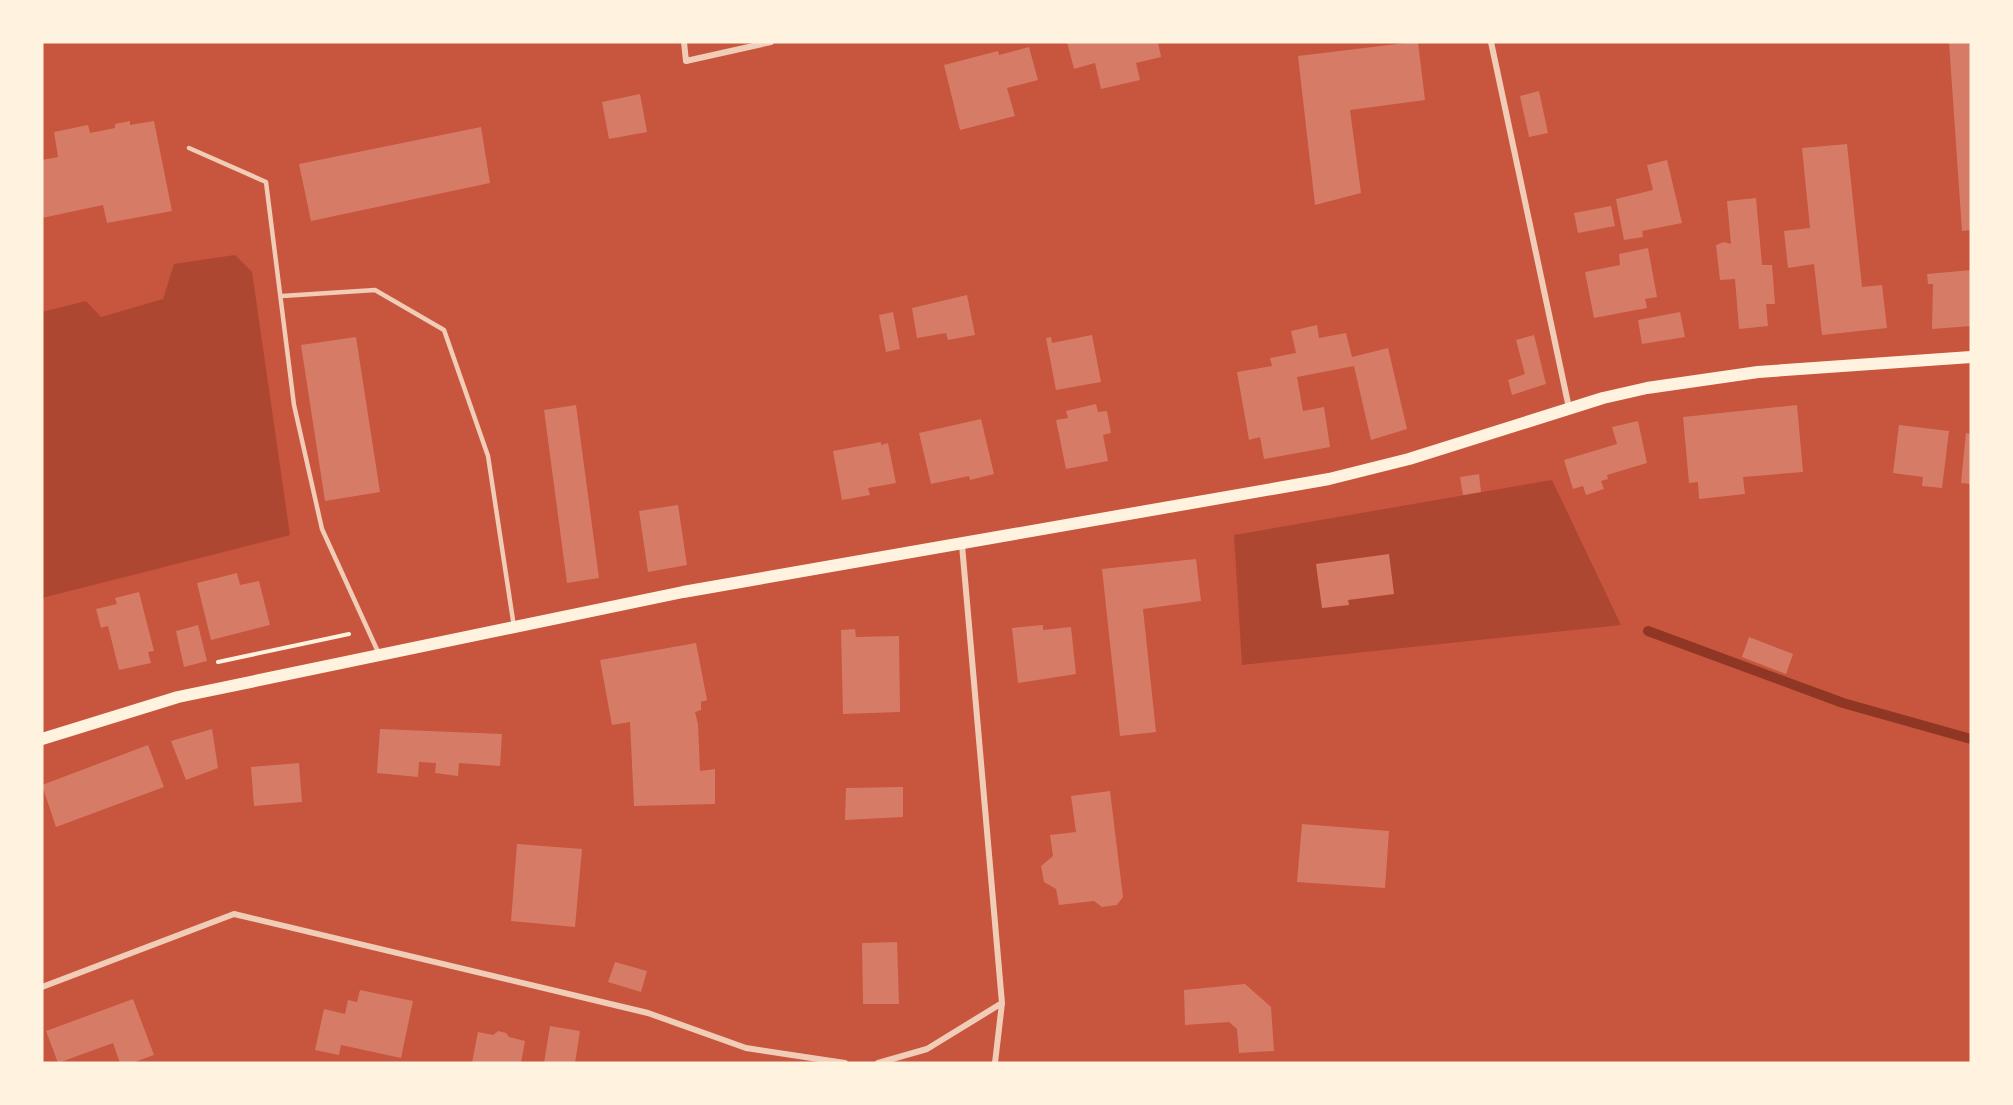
<svg xmlns="http://www.w3.org/2000/svg" width="2013" height="1105" font-family="'Archivo Narrow',sans-serif">
  <rect width="100%" height="100%" fill="#c8553d"/>
  <path fill="#ae4732" d="M235 255 252 272 290 535 42 598V312L86 301 101 317 163 299 174 264Z
    M1552 480 1621 625 1242 665 1234 535Z"/>
  <g fill="none" stroke-linecap="round" stroke-linejoin="round">
    <path stroke="#8f3625" stroke-width="10" d="M1648 631 1843 703 1971 739"/>
  </g>
  <path fill="#d67c66" d="M1067 42H1158L1161 57 1136 63 1140 80 1101 89 1095 63 1074 69Z
    M1414 42H1418L1425 100 1350 110 1361 193 1315 205 1298 56Z
    M1949 42H1971V230L1962 231Z
    M1029 47 1038 80 1007 88 1015 116 960 130 944 65 998 51 999 55Z
    M1539 91 1548 133 1529 137 1520 96Z
    M640 94 647 132 609 139 602 102Z
    M130 121V125L154 121 172 211 107 223 103 205 42 218V160L58 157 54 132 88 125 90 133 115 128V124Z
    M481 127 490 183 311 221 299 164Z
    M1847 144 1862 287 1882 285 1887 328 1822 335 1814 264 1788 268 1784 231 1810 228 1802 148Z
    M1667 160 1682 223 1642 231 1643 237 1624 240 1616 199 1653 190 1647 165Z
    M1756 198 1762 265H1772L1775 304H1766L1768 326 1739 329 1735 279 1720 280 1716 245 1724 242 1731 244 1727 201Z
    M1611 206 1615 226 1578 233 1574 213Z
    M1648 248 1657 297 1645 299 1647 308 1594 318 1585 272 1620 265 1619 254Z
    M1971 270V326L1932 329 1933 284H1928L1927 274Z
    M967 295 975 335 948 340 946 333 917 338 912 308Z
    M893 312 900 349 886 352 879 315Z
    M1680 312 1685 337 1642 344 1638 320Z
    M1317 325 1319 338 1346 333 1352 357 1388 348 1407 429 1371 440 1354 366 1297 377 1303 411 1324 407 1330 447 1264 459 1260 437 1249 440 1237 372 1272 366 1270 358 1296 353 1291 331Z
    M1092 335 1101 382 1056 390 1046 338 1051 337 1052 343Z
    M1534 335 1546 384 1512 395 1508 380 1525 374 1516 340Z
    M356 337 380 492 325 501 301 345Z
    M1096 404 1098 412 1107 411 1111 433 1103 435 1108 461 1066 469 1056 420 1068 418 1066 411Z
    M576 405 599 578 567 583 544 410Z
    M1797 405 1803 472 1743 477 1745 494 1699 499 1698 482 1689 483 1683 417Z
    M981 419 994 474 970 480 969 476 931 484 919 433Z
    M1638 421 1647 463 1607 475 1608 479 1601 481 1604 489 1586 495 1583 486 1573 489 1564 460 1617 444 1612 427Z
    M1899 425 1949 431 1942 488 1922 486 1923 477 1893 473Z
    M1966 433 1971 434V484L1961 483Z
    M881 442V445L888 443 896 483 868 488 870 495 842 500 833 451Z
    M1479 474 1481 492 1463 495 1460 477Z
    M678 505 687 565 648 572 639 511Z
    M1389 554 1394 594 1348 600 1349 605 1322 608 1316 564Z
    M1196 559 1201 601 1143 609 1156 732 1120 736 1102 569Z
    M237 573 240 585 259 581 270 625 211 640 197 583Z
    M139 592 154 651 148 652 151 663 119 670 108 626 101 628 96 609 117 604 115 598Z
    M198 625 207 661 184 667 176 631Z
    M1043 625V630L1071 627 1076 674 1018 683 1012 628Z
    M855 629 856 637 899 636 900 712 843 714 841 630Z
    M1749 637 1793 654 1786 674 1742 657Z
    M696 643 707 700 701 702V710L695 712 698 724 700 771 715 769V804L634 806 630 722 612 725 600 660Z
    M212 729 218 768 186 780 171 741Z
    M380 729 502 734 500 766 459 763 458 776 435 773 436 763 419 762 418 777 377 773Z
    M148 745 164 787 56 827 42 785Z
    M299 763 302 802 254 806 251 767Z
    M903 787V817L845 820 846 788Z
    M1110 791 1123 897 1117 905 1102 907 1094 901 1059 905 1056 889 1044 882 1041 866 1053 856 1050 835 1076 832 1071 796Z
    M1302 824 1389 831 1385 888 1297 882Z
    M517 844 582 849 575 927 511 921Z
    M897 942 899 1004H863L862 943Z
    M615 962 647 971 641 992 608 982Z
    M1245 984 1271 1007 1274 1051 1239 1053 1237 1029 1229 1022 1185 1025 1184 990Z
    M360 990 413 1001 401 1058 341 1045 339 1055 315 1050 324 1009 345 1014 348 1000 357 1002Z
    M133 999 154 1055 132 1063H120L113 1043 58 1063 46 1031Z
    M550 1026 580 1031 575 1063H544Z
    M498 1031 506 1033 509 1037 525 1041 521 1063H472L478 1032 493 1035Z"/>
  <g fill="none" stroke-linecap="round" stroke-linejoin="round">
    <path stroke="#fff3e0" stroke-width="4" d="M218 662 349 634"/>
    <path stroke="#f1ccb7" stroke-width="4.5" d="M189 148 266 182 294 405 322 529 379 654
      M282 296 375 290 444 330 488 456 514 627"/>
    <path stroke="#f1ccb7" stroke-width="6" d="M684 42 686 61 771 42
      M1491 42 1569 408
      M962 545 1002 1003 995 1063
      M42 987 234 914 648 1013 746 1048 845 1063
      M878 1063 927 1049 1002 1003"/>
    <path stroke="#fff3e0" stroke-width="12" d="M42 739 178 697 683 592 1329 479 1409 459 1603 398 1647 388 1758 372 1971 357"/>
  </g>
  <rect width="2013" height="1105" fill="none" stroke="#fff3e0" stroke-width="87"/>
</svg>
